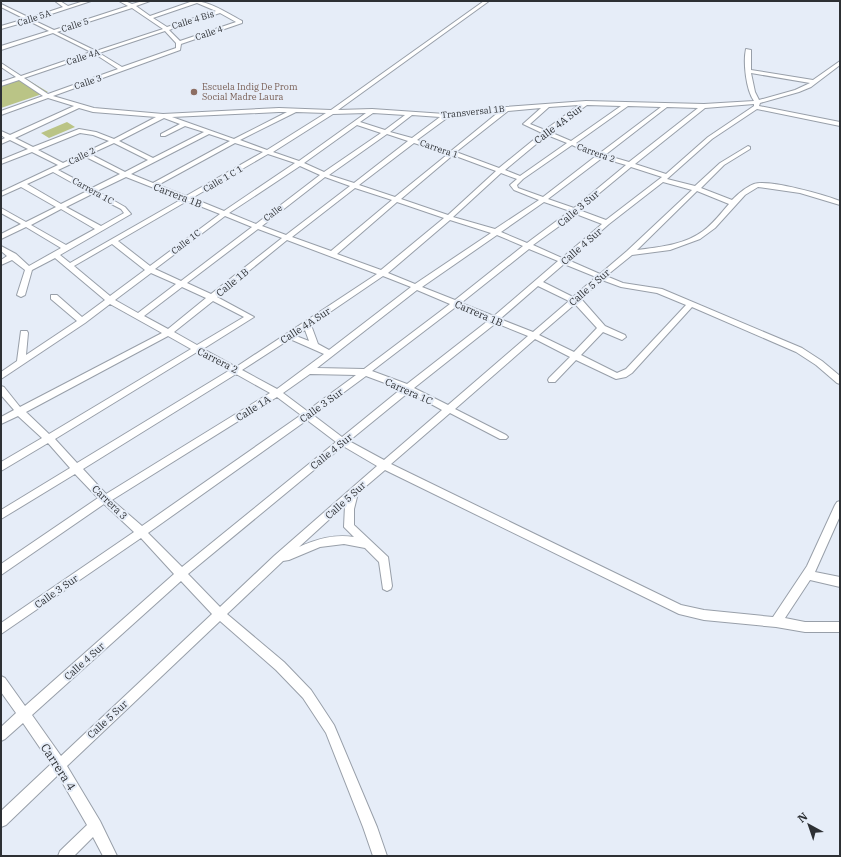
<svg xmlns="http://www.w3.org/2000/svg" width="841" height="857" font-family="'IBM Plex Serif',serif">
  <rect width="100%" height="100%" fill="#e6edf8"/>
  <path fill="#bac486" d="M23 77 48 92 1 108V84Z
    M67 122 75 127 49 138 41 133Z"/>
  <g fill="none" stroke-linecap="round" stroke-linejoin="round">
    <defs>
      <path id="minor" d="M55 1H60L68 6 84 1H91L33 20 54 30 128 6 119 1H125L132 4 143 1H150L136 6 150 16 193 1C210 1 227 13 242 21V23L181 44 180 50 53 96 94 108 163 114 279 108 331 110 484 1H489L338 110 372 109 445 114 506 107 586 101 704 104 754 101C746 90 743 62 746 49L751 50V70L813 80 840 61V65L811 87 799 92 760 103 759 106 840 122V126L757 109 712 139 667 179 695 186 720 163 748 146 750 147V149L724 165 701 188 732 200C738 194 746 187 754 184 769 179 825 195 840 201V205L800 193 758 187 745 195 715 228 700 239 670 250 632 255 606 276 623 283 662 289 802 348 822 361 840 376V384L837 383 816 365 796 352 692 307 632 373 626 377 616 379 576 360 555 382H549L548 380 549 378 570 357 535 339 455 409 506 435 508 437 506 439H500L450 413 391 464 681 605 704 610 773 617 807 566 835 505 837 502 840 501V516L815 572 840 577V587L810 580 785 618 805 622H840V632H805L776 627 704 620 679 614 385 470 358 493 354 509V525L388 557 392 586 391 589 387 591 383 589 379 562 365 548 344 544 320 547 289 560 283 561 227 614 284 662 311 690 334 725 377 827 387 856H373L363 827 326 733 303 698 276 670 220 621 67 766 100 821 117 856H103L93 837 74 856H58L60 851 87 825 58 775 6 825 1 827V811L51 764 23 723 5 739 1 741V727L16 713 1 692V676L5 678 25 706 174 574 141 538 1 634V623L134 532 104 504 1 575V564L98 498 75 474 1 519V510L70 468 48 443 1 471V462L42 438 18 416 1 424V417L14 410 1 395V386L4 387 20 407 162 333 110 304 85 323 1 379V372L17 361 21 331H27L28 333 26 355 77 321 51 299V295H57L82 317 105 300 55 258 32 270 25 295 21 297 17 295 25 270 12 260 1 265V260L7 256 1 251V246L16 254 29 266 61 248 26 227 1 239V234L21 224 1 213V208L26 222 56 207 21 187 1 196V192L58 165 32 152 1 164V160L28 149 10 140 1 144V140L5 138 1 135V131L10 135 74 106 48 98 1 115V111L43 96 19 80 1 86V82L16 77 1 67V63L21 76 91 52 53 33 1 50V46L49 31 29 21 1 29V26L25 19 1 7V4L30 18 63 7ZM197 3 216 11 167 27 153 18ZM132 8 163 29 96 51 57 32ZM220 13 236 22 180 41 169 30ZM165 31 176 43V48L122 67 99 53ZM95 54 118 69 48 94 24 78ZM751 73 810 83 795 90 759 100 755 92ZM754 104V106L708 137 666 174 635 164 705 108ZM579 105 545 130 530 124 549 107ZM587 105 621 106 571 141 550 132ZM628 106 661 107 600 153 576 143ZM667 107 698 108 629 162 605 155ZM79 108 93 112 156 117 114 139 96 132 79 129 33 147 15 138ZM541 108 523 124 542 133 499 168 456 152 508 111ZM500 111 451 151 417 140 447 118ZM279 112H287L234 139 172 117ZM296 112 326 113 267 150 240 140ZM366 113 299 161 273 152 333 114ZM373 113 405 115 385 130 360 122ZM412 115 440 117 412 138 390 132ZM164 118 180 124 161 134V136H165L185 126 204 132 153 158 119 141ZM357 125 381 133 324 172 304 163ZM80 133 93 135 109 141 63 163 38 150ZM209 134 230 141 153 183 131 174ZM387 134 408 141 354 183 329 175ZM547 135 567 143 520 176 505 170ZM114 143 148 160 125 172 90 154ZM235 143 263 152 186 196 158 185ZM414 143 448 154 395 197 359 185ZM572 145 596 156 543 197 518 188 517 185 523 179ZM268 154 295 163 224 211 192 198ZM453 155 496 171 448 215 401 199ZM86 157 120 174 92 188 58 170ZM602 158 626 165 574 208 548 199ZM300 166 320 175 256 224 229 213ZM631 167 662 177 606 220 579 210ZM53 172 87 191 61 204 27 184ZM501 173 517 179 510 185 514 190 539 200 495 229 453 217ZM126 177 182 199 70 263 60 255 131 214 125 207 97 191ZM325 177 350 186 286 235 262 226ZM663 182 692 190 627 251 600 274 568 260 609 224ZM355 188 392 200 331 251 292 237ZM697 191 729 204C721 213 713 224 703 231 684 245 660 247 637 250ZM92 194 121 209 124 213 101 226 66 207ZM187 201 220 214 150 266 118 241ZM397 202 444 218 381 270 337 254ZM544 202 570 211 527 243 501 232ZM61 209 95 229 66 245 31 225ZM576 214 602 224 562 258 533 245ZM225 216 252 227 181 281 155 269ZM450 220 491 233 415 284 388 273ZM258 229 282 238 211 294 187 283ZM497 235 523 246 455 300 422 287ZM287 240 377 274 236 367 203 349 254 317 217 297ZM112 244 145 270 110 296 74 266ZM529 249 558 261 494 316 461 303ZM564 264 596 277 573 297 543 282ZM151 273 176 284 138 313 115 300ZM383 276 411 287 329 350 318 344 311 325ZM602 280 621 287 657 293 686 305 626 369 617 373 581 355 603 332 622 340 626 337 625 335 605 326 583 301 579 300ZM538 286 569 301 533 332 500 319ZM182 287 206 298 168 329 144 316ZM417 290 450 304 364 369 317 368ZM213 301 244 317 197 345 174 332ZM575 304 597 328 574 352 539 335ZM457 306 489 320 407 384 372 371ZM496 323 528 336 448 405 414 388ZM305 330 309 341 296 336ZM168 336 191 349 49 434 26 412ZM290 339 324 354 277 389 242 370ZM197 352 230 370 77 463 55 439ZM236 374 270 393 106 494 83 469ZM310 374 356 375 307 411 283 393ZM366 376 401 389 342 437 313 415ZM409 392 442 410 384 460 349 441ZM277 397 301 415 142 526 112 500ZM307 420 336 442 182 567 148 533ZM343 446 377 466 274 556 220 607 188 574ZM345 505 344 527 354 537C334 534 317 539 299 547ZM181 581 212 614 61 756 32 715Z"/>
    </defs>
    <use href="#minor" stroke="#989fa9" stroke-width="2"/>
    <use href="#minor" fill="#fff" fill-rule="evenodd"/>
  </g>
  <circle fill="#8d6e63" stroke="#e6edf8" stroke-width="1.5" cx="194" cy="92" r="4"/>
  <g text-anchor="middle" stroke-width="4" stroke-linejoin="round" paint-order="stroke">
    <g font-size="9" fill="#2d3034" stroke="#e6edf8">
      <text transform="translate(34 18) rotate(-18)" y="3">Calle 5A</text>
      <text transform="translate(193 20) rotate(-17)" y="3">Calle 4 Bis</text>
      <text transform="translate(75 25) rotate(-18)" y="3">Calle 5</text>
      <text transform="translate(209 33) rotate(-19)" y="3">Calle 4</text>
      <text transform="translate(83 57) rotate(-18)" y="3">Calle 4A</text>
      <text transform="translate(88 82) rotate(-19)" y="3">Calle 3</text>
      <text transform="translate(473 112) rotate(-6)" y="3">Transversal 1B</text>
      <text transform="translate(439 149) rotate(19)" y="3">Carrera 1</text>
      <text transform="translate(596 153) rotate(20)" y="3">Carrera 2</text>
      <text transform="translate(82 156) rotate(-26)" y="3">Calle 2</text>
      <text transform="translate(223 179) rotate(-30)" y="3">Calle 1 C 1</text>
      <text transform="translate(93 191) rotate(29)" y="3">Carrera 1C</text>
      <text transform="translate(273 213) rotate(-37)" y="3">Calle</text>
      <text transform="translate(186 242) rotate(-37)" y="3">Calle 1C</text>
    </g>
    <g font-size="9" fill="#785e54" stroke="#e6edf8" text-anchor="start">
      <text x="202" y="90">Escuela Indig De Prom<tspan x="202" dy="10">Social Madre Laura</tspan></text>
    </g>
    <g font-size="10" fill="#2d3034" stroke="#e6edf8">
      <text transform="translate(558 124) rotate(-37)" y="4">Calle 4A Sur</text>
      <text transform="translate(178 195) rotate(21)" y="4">Carrera 1B</text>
      <text transform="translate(578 208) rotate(-40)" y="4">Calle 3 Sur</text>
      <text transform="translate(581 246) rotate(-41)" y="4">Calle 4 Sur</text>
      <text transform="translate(232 282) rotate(-39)" y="4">Calle 1B</text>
      <text transform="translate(589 287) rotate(-41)" y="4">Calle 5 Sur</text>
      <text transform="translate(479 313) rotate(23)" y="4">Carrera 1B</text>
      <text transform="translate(305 325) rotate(-33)" y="4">Calle 4A Sur</text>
      <text transform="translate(218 360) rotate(27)" y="4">Carrera 2</text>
      <text transform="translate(409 391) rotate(24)" y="4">Carrera 1C</text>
      <text transform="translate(321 405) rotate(-36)" y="4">Calle 3 Sur</text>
      <text transform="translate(253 408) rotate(-32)" y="4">Calle 1A</text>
      <text transform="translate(331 451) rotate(-39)" y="4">Calle 4 Sur</text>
      <text transform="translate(345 500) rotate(-42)" y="4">Calle 5 Sur</text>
      <text transform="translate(110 502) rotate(44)" y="4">Carrera 3</text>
      <text transform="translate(56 591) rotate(-35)" y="4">Calle 3 Sur</text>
      <text transform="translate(84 661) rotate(-42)" y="4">Calle 4 Sur</text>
      <text transform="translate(107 719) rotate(-43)" y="4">Calle 5 Sur</text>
    </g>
    <g font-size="12" fill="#2d3034" stroke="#e6edf8">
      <text transform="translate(58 767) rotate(57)" y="4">Carrera 4</text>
    </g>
  </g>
  <rect width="841" height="857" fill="none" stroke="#2d3034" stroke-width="4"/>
  <g transform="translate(809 825) rotate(320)" stroke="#e6edf8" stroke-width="3" paint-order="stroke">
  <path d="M0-3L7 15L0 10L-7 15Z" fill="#2d3034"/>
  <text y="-6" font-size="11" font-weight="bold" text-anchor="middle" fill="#2d3034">N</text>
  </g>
</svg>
